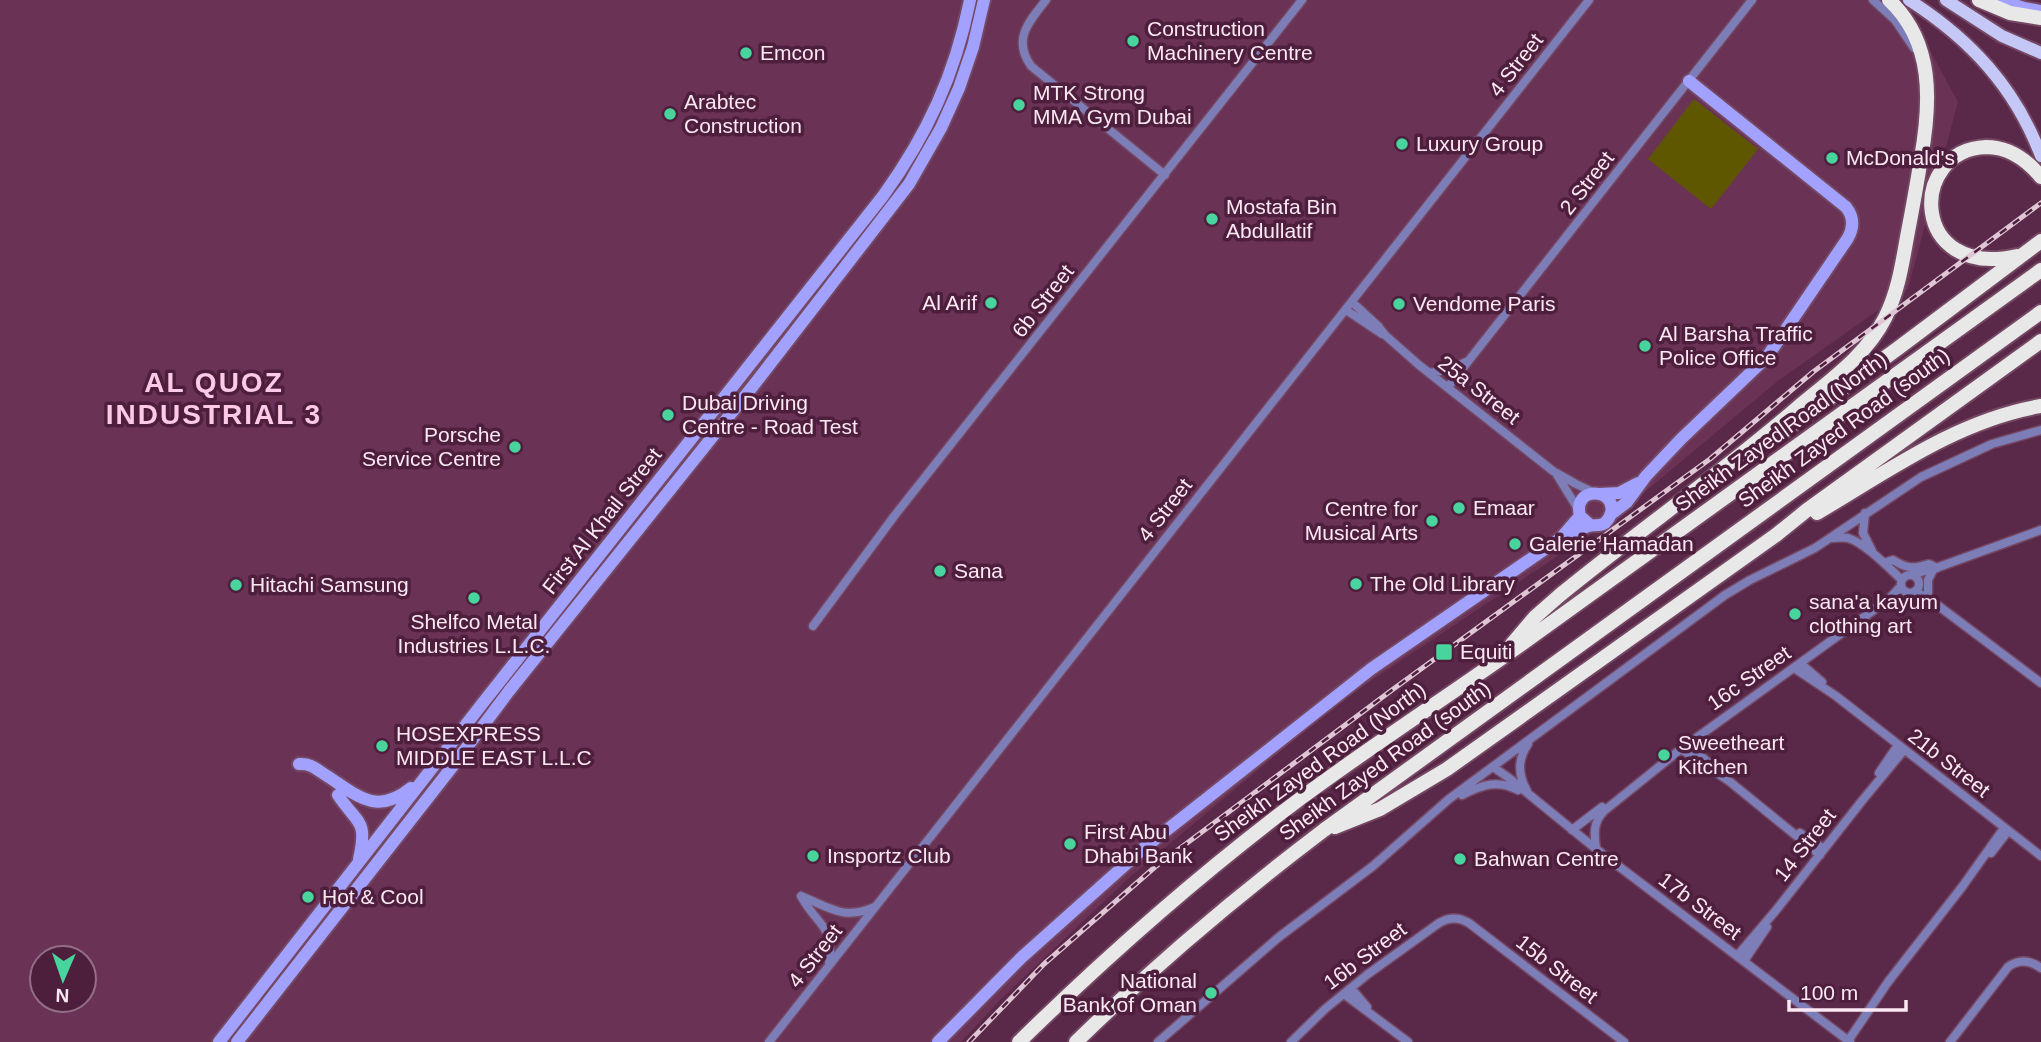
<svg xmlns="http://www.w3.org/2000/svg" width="2041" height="1042" font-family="Arial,sans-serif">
  <rect width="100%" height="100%" fill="#5a2848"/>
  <path fill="#6a3255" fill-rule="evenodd" d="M0 0H1903L1958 102 1908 289 1778 381 1610 521 1338 703 1129 878 1002 998 961 1042H0ZM42 958H84V1000H42Z"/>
  <path fill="#5f5700" d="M1694 99 1758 149 1711 209 1648 159Z"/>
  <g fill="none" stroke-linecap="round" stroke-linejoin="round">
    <defs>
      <path id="street" d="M1046 0C1029 22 1012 39 1031 66L1165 175
        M1873 0 1895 20 1914 48
        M1352 302 1378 326 1385 335 1419 365 1553 471 1576 484 1593 492
        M1346 310 1382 334
        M1429 373 1448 370 1466 362
        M1448 387 1752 0
        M1557 475 1578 509
        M1865 513 1863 533 1873 553
        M1830 538C1836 538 1842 537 1848 538 1865 543 1889 568 1902 580
        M1884 563 1893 560C1907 569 1914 569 1929 564L1937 568
        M1901 584a9 9 0 1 1 18 0a9 9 0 1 1-18 0Z
        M1910 575 1936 568 2041 530
        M1915 591 1936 604 2041 683
        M1928 594V580L1933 570
        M1892 598 1910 602 1925 598
        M813 626 895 515 1302 0
        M1800 663 1822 682
        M1794 668 1836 696 2041 856
        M1687 744 1711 765
        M1681 749 1729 781 1820 855
        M1493 767 1509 778 1596 849 1850 1042
        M1879 773 1898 745
        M1527 791C1518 775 1517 760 1528 744
        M1462 795C1482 785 1497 779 1518 790
        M1572 830 1602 807
        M1800 833 1824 849
        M1596 849C1594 834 1593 822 1604 811L1681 749 1889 599 1901 586
        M1991 853 2008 831
        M801 896C829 907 844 921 874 907
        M801 896C817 926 835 925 829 964
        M1737 956 1777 909 1861 802 1904 750
        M1744 961 1767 927
        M1351 988 1367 1007
        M1344 994 1408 1042
        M1848 1041 1888 982 1962 887 2004 828
        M769 1042 1589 0
        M1158 1042 1279 937 1373 866 1449 799 1725 595 1750 580 1815 548 1921 477 1992 444 2041 430
        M1291 1042 1325 1009 1368 974 1439 923C1449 917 1459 917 1469 923L1624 1042
        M1950 1042 2008 967C2019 959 2030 960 2041 968"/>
      <path id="secondary" d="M2000 0 2024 8 2041 11
        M1599 494 1619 493 1638 483
        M1610 515 1627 502 1646 476 1681 439 1767 357 1848 238C1854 227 1854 217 1846 207L1689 81
        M1568 536C1575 533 1582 528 1588 526 1594 524 1599 527 1605 523 1608 520 1610 517 1611 513 1617 488 1572 485 1580 516L1590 525
        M299 764C309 763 315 768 324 774 356 794 375 817 411 788
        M338 795C358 825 368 819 359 859
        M219 1042 482 704 883 196C927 135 955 75 970 0
        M237 1042 452 767 509 691 753 386 909 184 941 128 959 88 973 47 984 0
        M938 1042 1022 957 1144 848 1371 669 1561 538 1580 516"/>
      <path id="primary" d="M1909 0C1970 39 2015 87 2041 156
        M1946 0 2002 36 2041 53"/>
      <path id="highway" d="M1979 0 2010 13 2041 18
        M2017 256C1909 280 1908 150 1986 147 2008 147 2027 160 2041 177
        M1784 431 1897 349 2041 241
        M1817 513C1888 471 1958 420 2041 406
        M1512 644 1535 617 1560 595C1638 531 1721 474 1797 408 1829 381 1866 356 1885 318 1898 292 1902 265 1907 237 1912 211 1917 184 1921 158 1931 102 1934 42 1889 0
        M1335 827 1380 809 1447 769 1776 535 1807 510 2041 341
        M1019 1042C1108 955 1201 873 1301 798 1374 744 1450 695 1523 643 1696 519 1868 394 2041 270
        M1076 1042C1154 966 1237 896 1324 830L2041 312"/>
    </defs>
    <use href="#street" stroke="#744763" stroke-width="11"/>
    <use href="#secondary" stroke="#744763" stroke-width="16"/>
    <use href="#primary" stroke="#744763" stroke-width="16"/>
    <use href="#highway" stroke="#744763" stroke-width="18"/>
    <use href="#street" stroke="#7d7eb8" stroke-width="8"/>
    <use href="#secondary" stroke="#a2a1fe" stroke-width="12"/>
    <use href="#primary" stroke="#c5c7f6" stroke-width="12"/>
    <use href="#highway" stroke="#e8e8e8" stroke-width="14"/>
    <defs>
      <path id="rail" d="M969 1042 1044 964 1155 867 1392 690 1710 459 1813 372 2041 203"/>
    </defs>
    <use href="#rail" stroke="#dfc6d5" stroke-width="5"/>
    <use href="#rail" stroke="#4e1e3d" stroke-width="2.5" stroke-dasharray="8" stroke-linecap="butt"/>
  </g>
  <g fill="#48d49d" stroke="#4e1e3d" stroke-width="2.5">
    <circle cx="1133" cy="41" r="7"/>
    <circle cx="746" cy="53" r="7"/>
    <circle cx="1019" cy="105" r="7"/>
    <circle cx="670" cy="114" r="7"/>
    <circle cx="1402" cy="144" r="7"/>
    <circle cx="1832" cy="158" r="7"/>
    <circle cx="1212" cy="219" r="7"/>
    <circle cx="991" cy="303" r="7"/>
    <circle cx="1399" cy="304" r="7"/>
    <circle cx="1645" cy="346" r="7"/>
    <circle cx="668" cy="415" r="7"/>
    <circle cx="515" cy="447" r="7"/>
    <circle cx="1459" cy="508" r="7"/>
    <circle cx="1432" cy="521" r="7"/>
    <circle cx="1515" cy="544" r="7"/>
    <circle cx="940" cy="571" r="7"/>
    <circle cx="1356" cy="584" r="7"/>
    <circle cx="236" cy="585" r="7"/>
    <circle cx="474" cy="598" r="7"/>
    <circle cx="1795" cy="614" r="7"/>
    <rect x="1435" y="643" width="18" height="18" rx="3.5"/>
    <circle cx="382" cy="746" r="7"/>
    <circle cx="1664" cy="755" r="7"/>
    <circle cx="1070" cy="844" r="7"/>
    <circle cx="813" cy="856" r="7"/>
    <circle cx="1460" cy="859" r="7"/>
    <circle cx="308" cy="897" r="7"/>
    <circle cx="1211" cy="993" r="7"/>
  </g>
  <g text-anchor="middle" stroke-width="7" stroke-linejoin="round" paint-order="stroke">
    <g font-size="21" fill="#fbe8f3" stroke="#4e1e3d" text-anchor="start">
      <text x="1147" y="36">Construction<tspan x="1147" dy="24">Machinery Centre</tspan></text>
      <text x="760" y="60">Emcon</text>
      <text x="1033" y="100">MTK Strong<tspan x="1033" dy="24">MMA Gym Dubai</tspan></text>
      <text x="684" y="109">Arabtec<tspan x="684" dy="24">Construction</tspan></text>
      <text x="1416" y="151">Luxury Group</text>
      <text x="1846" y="165">McDonald's</text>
      <text x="1226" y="214">Mostafa Bin<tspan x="1226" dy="24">Abdullatif</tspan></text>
      <text x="977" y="310" text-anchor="end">Al Arif</text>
      <text x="1413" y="311">Vendome Paris</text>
      <text x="1659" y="341">Al Barsha Traffic<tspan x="1659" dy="24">Police Office</tspan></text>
      <text x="682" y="410">Dubai Driving<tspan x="682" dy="24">Centre - Road Test</tspan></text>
      <text x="501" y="442" text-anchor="end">Porsche<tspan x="501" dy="24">Service Centre</tspan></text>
      <text x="1473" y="515">Emaar</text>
      <text x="1418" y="516" text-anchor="end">Centre for<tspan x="1418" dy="24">Musical Arts</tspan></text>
      <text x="1529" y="551">Galerie Hamadan</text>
      <text x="954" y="578">Sana</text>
      <text x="1370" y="591">The Old Library</text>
      <text x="250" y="592">Hitachi Samsung</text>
      <text x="1809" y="609">sana'a kayum<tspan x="1809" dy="24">clothing art</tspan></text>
      <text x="474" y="629" text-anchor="middle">Shelfco Metal<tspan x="474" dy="24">Industries L.L.C.</tspan></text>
      <text x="1460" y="659">Equiti</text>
      <text x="396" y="741">HOSEXPRESS<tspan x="396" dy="24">MIDDLE EAST L.L.C</tspan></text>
      <text x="1678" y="750">Sweetheart<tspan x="1678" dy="24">Kitchen</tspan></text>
      <text x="1084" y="839">First Abu<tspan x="1084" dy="24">Dhabi Bank</tspan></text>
      <text x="827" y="863">Insportz Club</text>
      <text x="1474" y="866">Bahwan Centre</text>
      <text x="322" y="904">Hot &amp; Cool</text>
      <text x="1197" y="988" text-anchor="end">National<tspan x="1197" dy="24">Bank of Oman</tspan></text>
    </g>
    <g font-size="21" fill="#fbe8f3" stroke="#4e1e3d">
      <text transform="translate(1516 65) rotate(-52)" y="7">4 Street</text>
      <text transform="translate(1587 183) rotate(-52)" y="7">2 Street</text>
      <text transform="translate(1043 301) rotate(-52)" y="7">6b Street</text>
      <text transform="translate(1479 390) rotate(38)" y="7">25a Street</text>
      <text transform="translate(1844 428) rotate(-36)" y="7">Sheikh Zayed Road (south)</text>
      <text transform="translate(1781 432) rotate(-36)" y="7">Sheikh Zayed Road (North)</text>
      <text transform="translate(1165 510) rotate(-52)" y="7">4 Street</text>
      <text transform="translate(602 521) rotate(-52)" y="7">First Al Khail Street</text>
      <text transform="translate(1749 678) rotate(-35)" y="7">16c Street</text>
      <text transform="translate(1385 761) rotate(-36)" y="7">Sheikh Zayed Road (south)</text>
      <text transform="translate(1320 762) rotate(-36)" y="7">Sheikh Zayed Road (North)</text>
      <text transform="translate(1949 763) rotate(38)" y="7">21b Street</text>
      <text transform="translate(1805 845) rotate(-52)" y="7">14 Street</text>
      <text transform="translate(1700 906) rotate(37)" y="7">17b Street</text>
      <text transform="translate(815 956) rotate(-52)" y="7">4 Street</text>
      <text transform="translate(1365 956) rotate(-37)" y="7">16b Street</text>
      <text transform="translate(1557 969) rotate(38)" y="7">15b Street</text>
    </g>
    <g font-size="28" font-weight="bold" letter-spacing="2" fill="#fccae7" stroke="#4e1e3d">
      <text x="214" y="392">AL QUOZ<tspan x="214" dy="32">INDUSTRIAL 3</tspan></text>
    </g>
  </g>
  <g transform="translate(63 979) rotate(182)"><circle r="33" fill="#4e1e3d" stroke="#936f86" stroke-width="2"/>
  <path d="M0-5L12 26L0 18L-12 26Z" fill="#48d49d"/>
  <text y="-10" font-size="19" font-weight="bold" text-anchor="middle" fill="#fbe8f3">N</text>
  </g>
  <path d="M1789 1000v10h117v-10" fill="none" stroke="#fbe8f3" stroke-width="3.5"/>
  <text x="1800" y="1000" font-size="21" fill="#fbe8f3" stroke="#4e1e3d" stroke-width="5" paint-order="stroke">100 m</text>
</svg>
